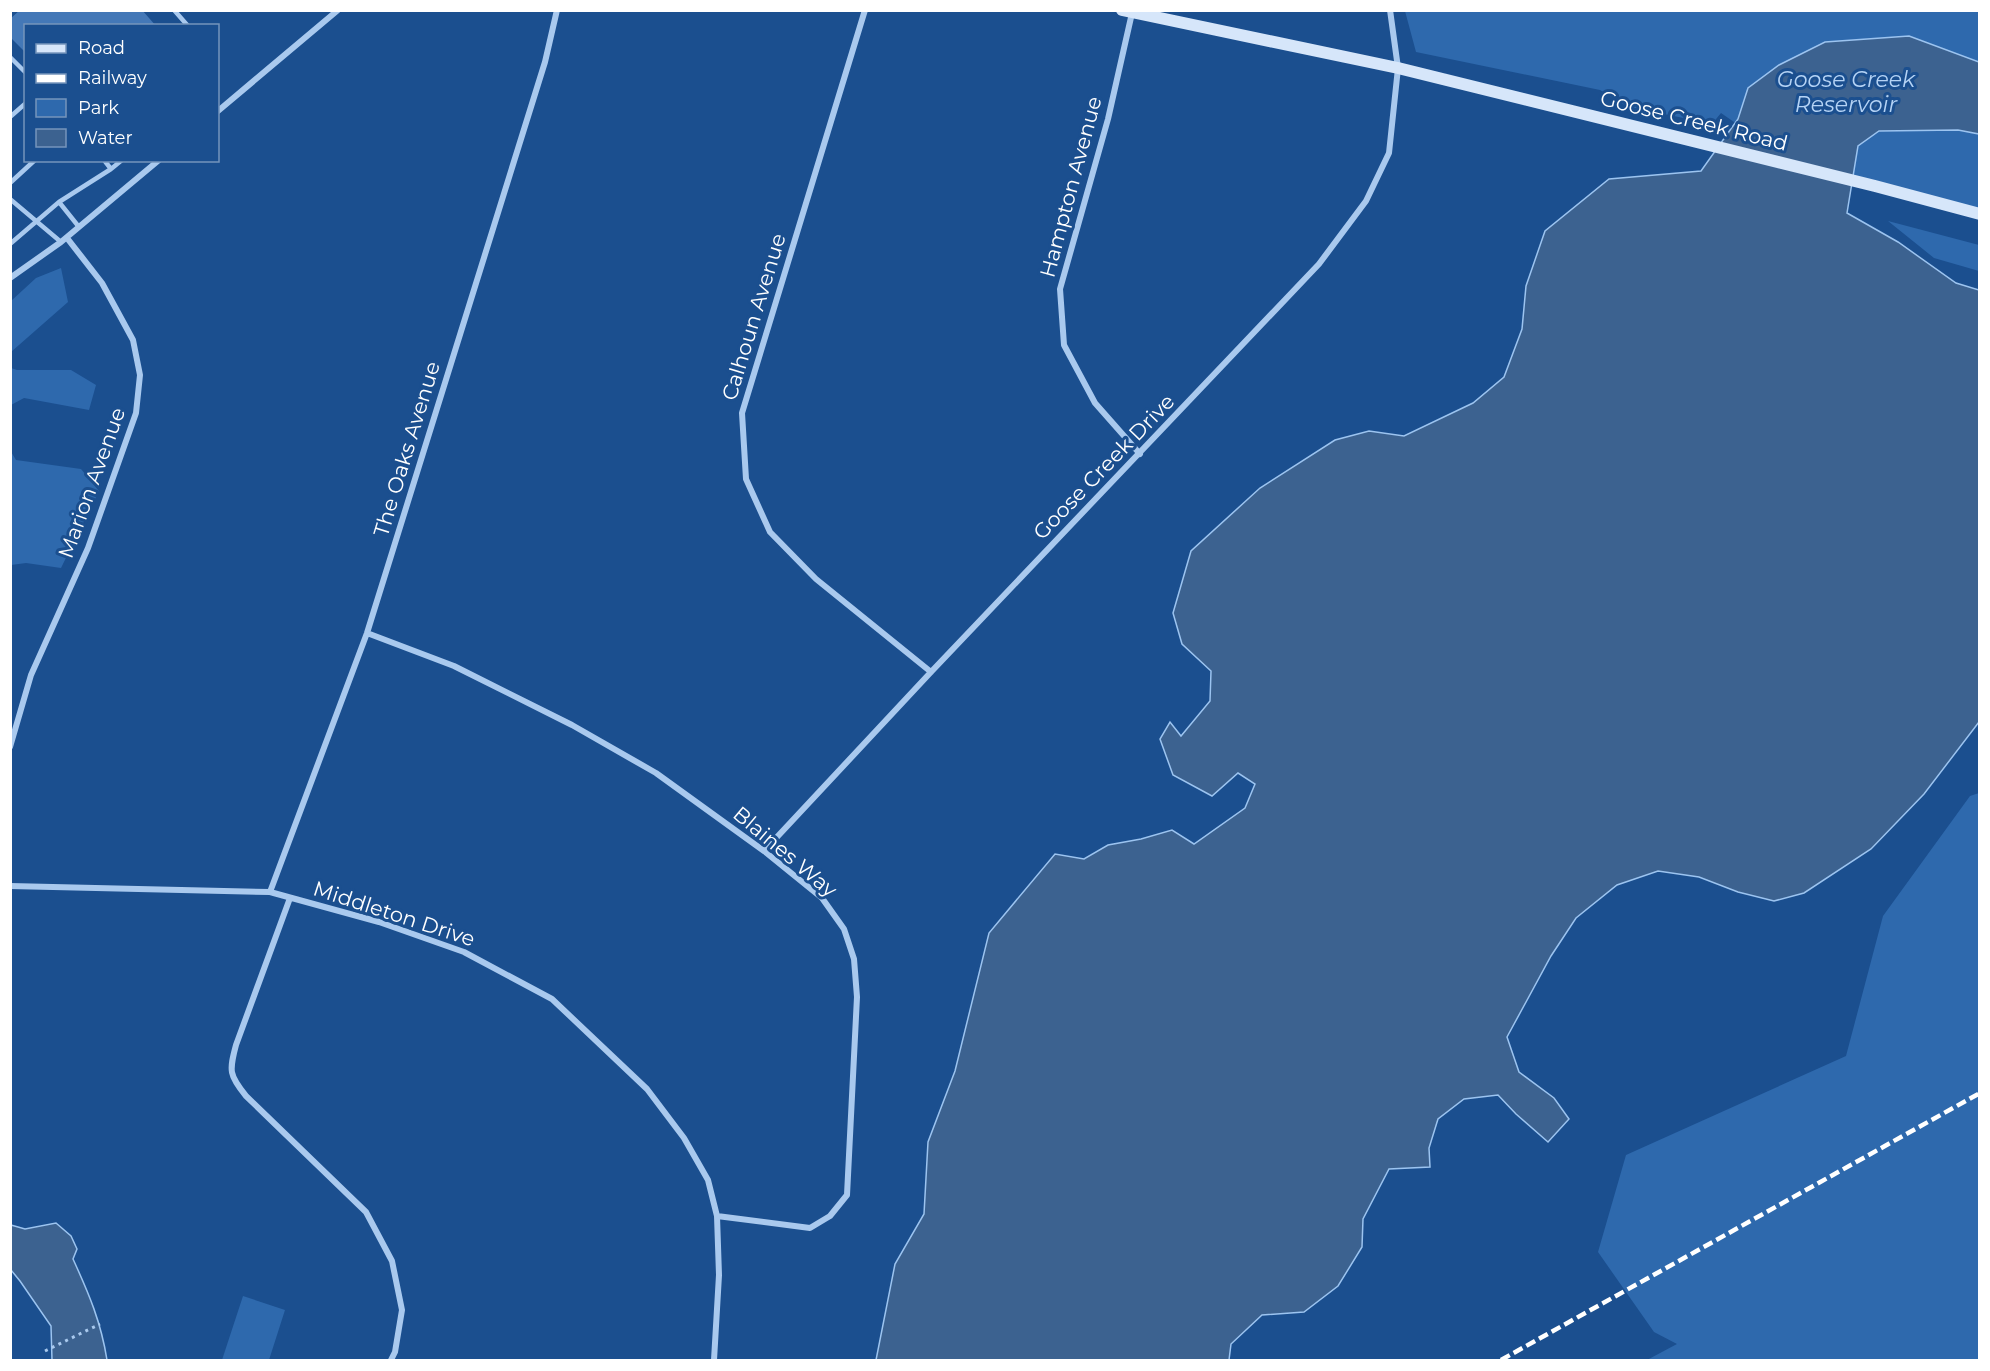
<svg xmlns="http://www.w3.org/2000/svg" width="1990" height="1371" font-family="Montserrat,sans-serif">
  <rect width="100%" height="100%" fill="#1b4f8f"/>
  <path fill="#2e69ad" d="M1405 11H1979V62L1909 36 1825 42 1880 131 1958 130 1979 134V214L1855 181 1757 138 1721 113 1712 124 1626 106 1600 90 1416 52Z
    M1888 221 1979 245V271L1934 258Z
    M61 268 68 302 11 352V301L36 278Z
    M11 368 17 370H71L96 385 89 410 24 398 11 405Z
    M10 450 16 460 81 469 99 491 61 568 26 563 11 565Z
    M1979 793V1360H1647L1677 1344 1654 1332 1598 1252 1626 1155 1846 1056 1883 916 1970 796Z
    M243 1296 285 1310 269 1360H222Z"/>
  <path fill="#3c6290" stroke="#9cc4f0" stroke-width="1.5" d="M1909 36 1979 62V134L1958 130 1879 131 1858 146 1847 213 1898 242 1956 283 1979 290V722L1924 794 1871 849 1804 893 1774 901 1738 892 1699 877 1658 871 1617 885 1576 918 1551 956 1507 1037 1519 1072 1554 1098 1569 1119 1548 1142 1516 1114 1498 1095 1464 1099 1438 1119 1429 1148 1430 1167 1389 1169 1363 1219 1362 1247 1338 1286 1304 1312 1262 1315 1231 1344 1229 1360H876L895 1264 924 1214 928 1142 955 1071 989 933 1055 854 1084 859 1108 845 1141 839 1172 830 1194 844 1245 808 1255 784 1238 773 1212 796 1173 775 1160 739 1170 722 1181 736 1210 701 1211 671 1182 644 1173 613 1191 551 1260 488 1335 440 1369 431 1404 436 1473 403 1504 377 1522 329 1526 286 1545 231 1609 179 1701 171 1738 119 1748 88 1779 65 1825 42Z
    M56 1223 71 1236 77 1249 73 1259C89 1294 101 1322 107 1360H52L51 1326 20 1281 11 1270V1225L25 1229Z"/>
  <path fill="#4478b7" d="M20 10H142L156 26H26V53L10 37V19Z"/>
  <g fill="none" stroke-linecap="round" stroke-linejoin="round">
    <path stroke="#a9c9ee" stroke-width="3" stroke-dasharray="3 4.5" stroke-linecap="butt" d="M45 1351 100 1324"/>
    <path stroke="#a9c9ee" stroke-width="4.5" d="M174 10 188 26
      M10 57 26 73
      M10 117 26 103
      M111 169 122 160
      M10 183 35 160
      M10 199 61 242
      M59 202 111 169 104 160
      M10 244 59 202 79 227"/>
    <path stroke="#a9c9ee" stroke-width="6" d="M865 10 742 413 746 479 770 532 816 579 931 672
      M1132 13 1108 119 1060 289 1064 345 1095 403 1140 454
      M218 111 338 10
      M10 278 61 242 159 160
      M367 633 454 666 572 725 656 773 764 851 822 898 844 929 854 959 857 997 847 1195 830 1216 810 1228 717 1216
      M10 747 31 675 88 548 136 413 140 375 133 340 102 283 67 238
      M764 851 931 672 1319 264 1366 201 1389 153 1398 68 1390 10
      M10 886 270 892 379 922 464 952 552 999 647 1089 684 1138 708 1180 717 1216 719 1275 714 1360
      M270 892 367 633 545 62 557 10
      M290 898 236 1045C229 1071 229 1075 246 1096L366 1212 392 1261 402 1310 395 1352 391 1360"/>
    <path stroke="#d6e6fa" stroke-width="12" d="M1122 10 1398 68 1875 186 1980 214"/>
    <path stroke="#fff" stroke-width="4.5" stroke-dasharray="10 4.5" stroke-linecap="butt" d="M1501 1360 1980 1093"/>
  </g>
  <g text-anchor="middle" stroke-width="6" stroke-linejoin="round" paint-order="stroke">
    <g font-size="21" fill="#fff" stroke="#1b4f8f">
      <text transform="translate(1694 121) rotate(14)" y="7">Goose Creek Road</text>
      <text transform="translate(1071 187) rotate(-75)" y="7">Hampton Avenue</text>
      <text transform="translate(754 317) rotate(-73)" y="7">Calhoun Avenue</text>
      <text transform="translate(407 449) rotate(-73)" y="7">The Oaks Avenue</text>
      <text transform="translate(1104 467) rotate(-46)" y="7">Goose Creek Drive</text>
      <text transform="translate(92 483) rotate(-70)" y="7">Marion Avenue</text>
      <text transform="translate(785 852) rotate(40)" y="7">Blaines Way</text>
      <text transform="translate(394 914) rotate(18)" y="7">Middleton Drive</text>
    </g>
    <g font-size="22" font-style="italic" fill="#b5d3f5" stroke="#1b4f8f">
      <text x="1846" y="87">Goose Creek<tspan x="1846" dy="25">Reservoir</tspan></text>
    </g>
  </g>
  <rect width="1990" height="1371" fill="none" stroke="#ffffff" stroke-width="24"/>
  <rect x="24" y="24" width="195" height="138" fill="#1b4f8f" stroke="#7695bc" stroke-width="1.5"/>
  <rect x="36" y="44" width="30" height="9" fill="#d6e6fa" stroke="#7695bc" stroke-width="1.5"/>
  <text x="78" y="54" font-size="18" fill="#ffffff">Road</text>
  <rect x="36" y="74" width="30" height="9" fill="#ffffff" stroke="#7695bc" stroke-width="1.5"/>
  <text x="78" y="84" font-size="18" fill="#ffffff">Railway</text>
  <rect x="36" y="99" width="30" height="18" fill="#2e69ad" stroke="#7695bc" stroke-width="1.5"/>
  <text x="78" y="114" font-size="18" fill="#ffffff">Park</text>
  <rect x="36" y="129" width="30" height="18" fill="#3c6290" stroke="#7695bc" stroke-width="1.5"/>
  <text x="78" y="144" font-size="18" fill="#ffffff">Water</text>
</svg>
